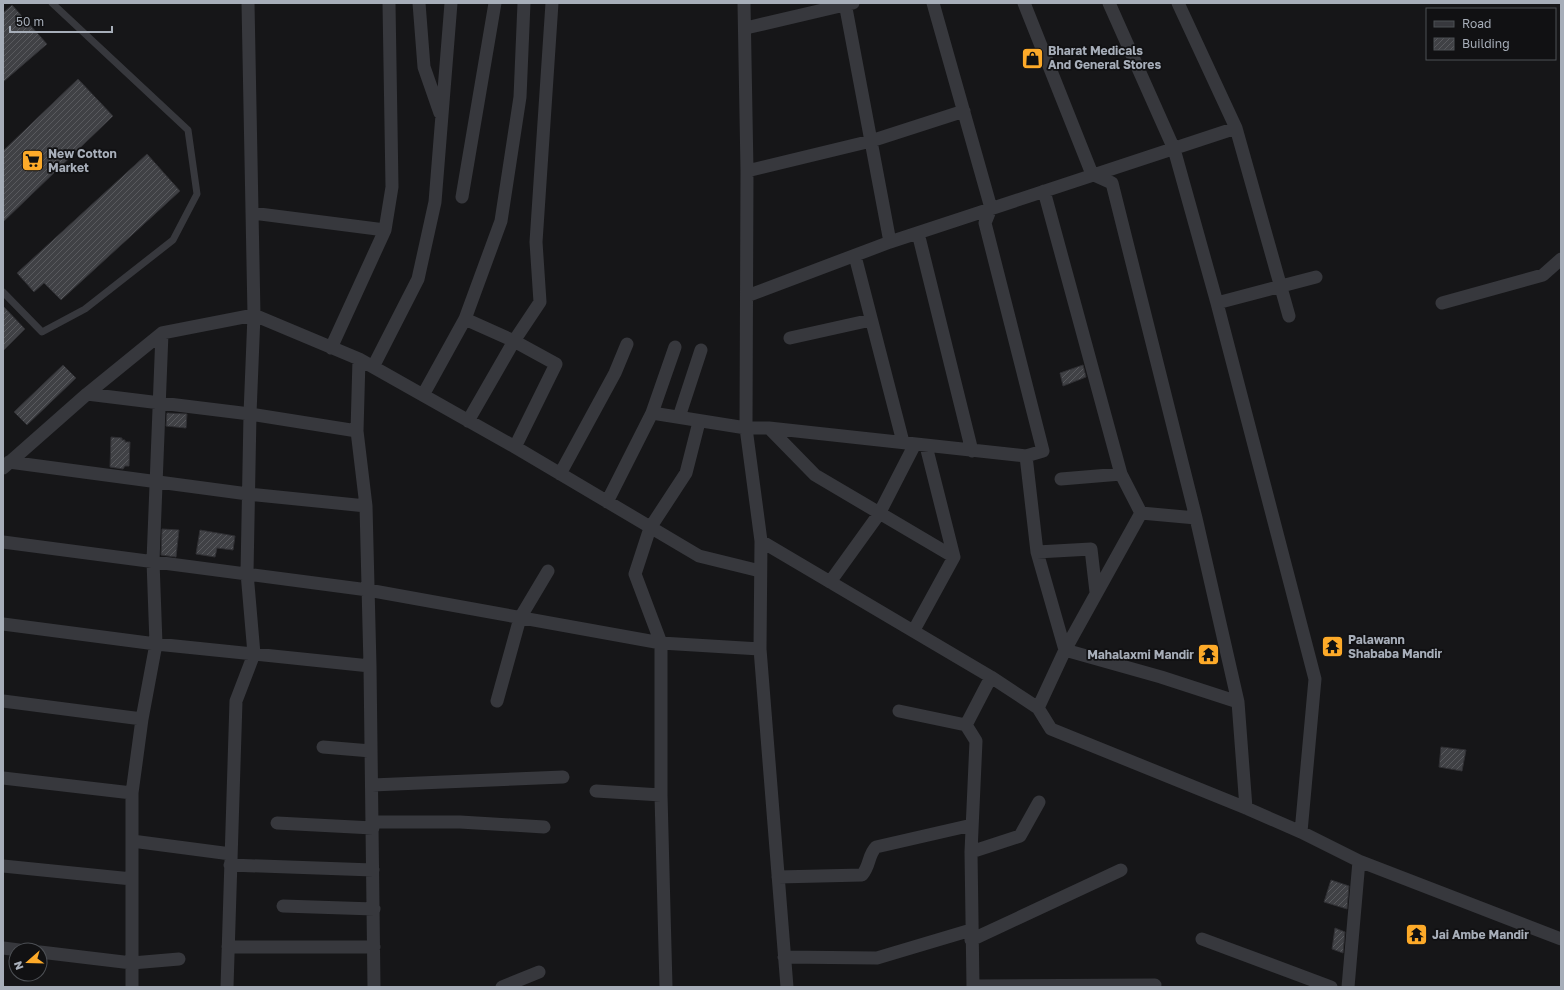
<svg xmlns="http://www.w3.org/2000/svg" width="1564" height="990" font-family="'Golos Text',sans-serif">
  <defs>
    <pattern id="building-hatch" width="6" height="6" patternUnits="userSpaceOnUse"><rect width="6" height="6" fill="#404145"/><path d="M-1 1l2-2M0 6l6-6M5 7l2-2" fill="none" stroke="#595a5e"/></pattern>
  </defs>
  <rect width="100%" height="100%" fill="#161618"/>
  <path fill="url(#building-hatch)" stroke="#303034" d="M12 5 47 44 3 82V13Z
    M78 79 113 116 3 222V151Z
    M147 154 180 191 61 300 44 283 34 292 17 273Z
    M3 306 25 329 3 351Z
    M63 365 76 378 27 425 14 412Z
    M1083 365 1086 377 1063 386 1060 373Z
    M167 413 187 414 186 428 166 426Z
    M111 437 122 438V440H125V442H130L129 466H125L123 469 110 467Z
    M162 529 179 530 176 557 161 555Z
    M200 530 235 536 233 550 217 548 215 557 196 554Z
    M1441 747 1466 750 1462 771 1439 767Z
    M1331 880 1349 886 1347 909 1324 902Z
    M1335 928 1345 932 1343 953 1332 949Z"/>
  <g fill="none" stroke-linecap="round" stroke-linejoin="round">
    <path stroke="#37383d" stroke-width="7" d="M3 292 42 332 85 309 173 240 197 194 188 130 52 3"/>
    <path stroke="#37383d" stroke-width="13" d="M419 3 424 67 440 113
      M744 3 747 171 746 428 761 541 760 649 787 987
      M845 3 890 242 1236 128
      M933 3 991 208 985 223 1043 451 1026 456
      M1024 3 1092 174 1112 183 1196 518 1238 702 1246 808
      M1109 3 1174 149 1217 303 1315 679 1301 832
      M1178 3 1236 128 1289 316
      M746 28 853 3
      M747 171 871 141 964 111
      M462 197 495 3
      M252 213 385 230
      M918 233 972 451
      M855 256 903 442
      M747 296 890 242
      M1217 303 1316 277
      M1442 303 1543 275 1561 259
      M465 319 514 341 556 364 515 447
      M790 338 871 320
      M331 348 385 230 392 187 389 3
      M359 359 357 431 366 506 370 666 374 987
      M373 367 418 279 435 202 451 3
      M87 394 250 414 357 431
      M423 395 465 319 501 221 520 97 524 3
      M652 413 746 428H769L1026 456 1037 552 1065 650 1161 677 1238 702
      M679 417 701 350
      M468 421 514 341 540 302 536 242 552 3
      M769 428 815 475 954 557 914 630
      M926 446 954 557
      M9 462 248 494 366 506
      M3 468 87 394 162 333 254 315 359 359 515 447 699 556 760 571
      M560 474 615 373 627 344
      M1061 479 1121 474
      M607 502 652 413 675 347
      M1141 513 1196 518
      M761 541 991 677 1038 708 1051 729 1246 808 1301 832 1359 861 1561 939
      M3 542 368 590 661 643 760 649
      M1037 552 1091 549 1096 592
      M830 582 879 514 915 444
      M3 624 156 644 370 666
      M3 701 142 719
      M497 701 520 618 548 571
      M1038 708 1065 650 1141 513 1121 474 1044 191
      M899 711 966 725 991 677
      M966 725 976 741 971 852 973 987
      M323 747 371 751
      M3 778 132 793
      M372 785 563 777
      M596 791 661 795
      M373 822H460L544 827
      M277 823 373 828
      M132 841 231 854
      M971 852 1020 836 1039 802
      M230 865 373 870
      M3 866 132 879
      M778 877 862 875C870 866 868 855 876 847L972 825
      M283 906 374 909
      M1202 939 1331 987
      M971 940 1121 870
      M228 947H374
      M3 948 19 950
      M40 952 132 963 179 959
      M784 957 877 958 971 930
      M973 986 1155 985
      M132 987V793L142 719 156 644 153 561 162 333
      M227 987 236 701 254 654 247 573 250 414 254 315 248 3
      M502 987 539 972
      M666 987 661 795V643L635 574 650 528 686 473 699 422
      M1348 987 1359 861"/>
  </g>
  <defs>
    <symbol id="shop-square" viewBox="-11 -11 22 22"><rect x="-9" y="-9" width="18" height="18" rx="4" fill="#fdaa29" stroke="#111113"/><path d="M-5-2.5h2.3a2.7 3.5 0 0 1 5.4 0H5L5.5 6h-11ZM-1.5-2.5h3a1.5 2.3 0 0 0-3 0Z" fill="#111"/></symbol>
    <symbol id="supermarket-square" viewBox="-11 -11 22 22"><rect x="-9" y="-9" width="18" height="18" rx="4" fill="#fdaa29" stroke="#111113"/><path d="M-6-5.5h2.5l.6 2H6L4.5 2H-2.5L-4.4-4H-6ZM-1.5 3.2a1.3 1.3 0 1 0 .1 0ZM3 3.2a1.3 1.3 0 1 0 .1 0Z" fill="#111"/></symbol>
    <symbol id="temple-square" viewBox="-11 -11 22 22"><rect x="-9" y="-9" width="18" height="18" rx="4" fill="#fdaa29" stroke="#111113"/><path d="M0-6L5-2H3V0L6.5 2.5H4V6H1.5V3h-3V6H-4V2.5H-6.5L-3 0V-2H-5Z" fill="#111"/></symbol>
  </defs>
  <g fill-rule="evenodd">
    <use href="#shop-square" x="1020" y="46" width="25" height="25"/>
    <use href="#supermarket-square" x="20" y="148" width="25" height="25"/>
    <use href="#temple-square" x="1320" y="634" width="25" height="25"/>
    <use href="#temple-square" x="1196" y="642" width="25" height="25"/>
    <use href="#temple-square" x="1404" y="922" width="25" height="25"/>
  </g>
  <g text-anchor="middle" stroke-width="3.5" stroke-linejoin="round" paint-order="stroke">
    <g font-size="12" font-weight="bold" fill="#a7aeb9" stroke="#111113" text-anchor="start">
      <text x="1048" y="55">Bharat Medicals<tspan x="1048" dy="14">And General Stores</tspan></text>
      <text x="48" y="158">New Cotton<tspan x="48" dy="14">Market</tspan></text>
      <text x="1348" y="644">Palawann<tspan x="1348" dy="14">Shababa Mandir</tspan></text>
      <text x="1194" y="659" text-anchor="end">Mahalaxmi Mandir</text>
      <text x="1432" y="939">Jai Ambe Mandir</text>
    </g>
  </g>
  <rect width="1564" height="990" fill="none" stroke="#a7aeb9" stroke-width="8"/>
  <rect x="1426" y="8" width="130" height="52" fill="#111113" stroke="#4d5055"/>
  <rect x="1434" y="21" width="20" height="6" fill="#37383d" stroke="#4d5055"/>
  <text x="1462" y="28" font-size="12" fill="#a7aeb9">Road</text>
  <rect x="1434" y="38" width="20" height="12" fill="url(#building-hatch)" stroke="#4d5055"/>
  <text x="1462" y="48" font-size="12" fill="#a7aeb9">Building</text>
  <g transform="translate(28 962) rotate(250)"><circle r="19" fill="#111113" stroke="#4d5055"/>
  <path d="M0-3L7 15L0 10L-7 15Z" fill="#fdaa29"/>
  <text y="-6" font-size="11" font-weight="bold" text-anchor="middle" fill="#a7aeb9">N</text>
  </g>
  <path d="M10 26v6h102v-6" fill="none" stroke="#a7aeb9" stroke-width="2"/>
  <text x="16" y="26" font-size="12" fill="#a7aeb9" stroke="#111113" stroke-width="3" paint-order="stroke">50 m</text>
</svg>
